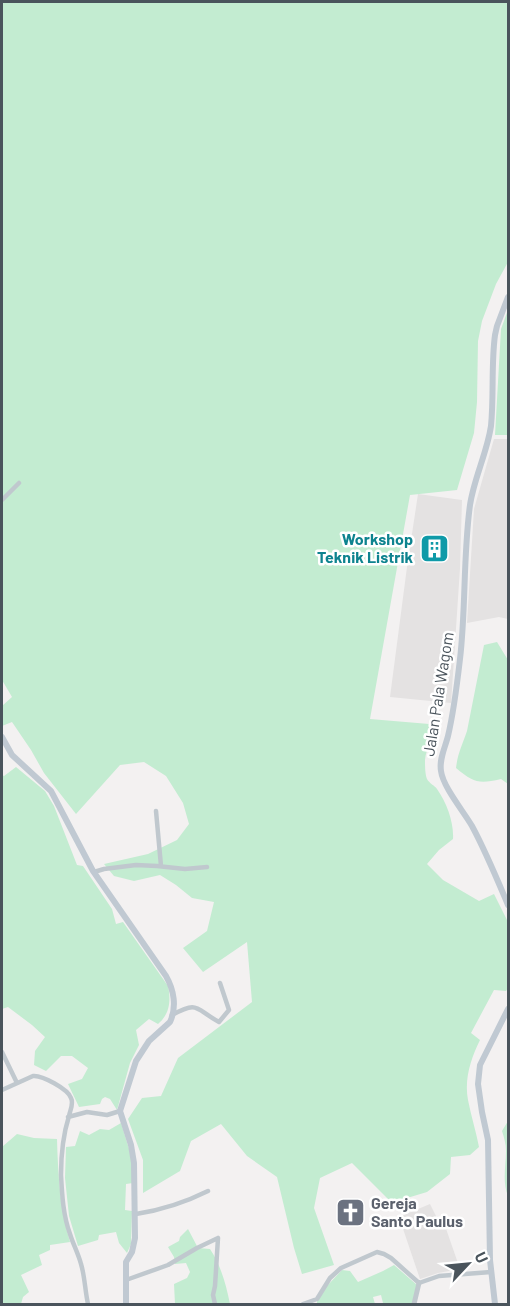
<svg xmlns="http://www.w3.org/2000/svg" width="510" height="1306" font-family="Barlow,sans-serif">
  <rect width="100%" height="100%" fill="#f3f1f1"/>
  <path fill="#e4e2e2" d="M494 439H508V619L499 617 467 623 474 509Z
    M418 494 462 500 460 568 451 703 390 697 407 567Z
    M430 1204 437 1218 443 1220 460 1269 438 1273 420 1279 399 1217Z"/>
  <path fill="#c3ecd1" d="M2 2H508V262L496 284 482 321 478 341 477 402 474 433 457 490 410 495 370 719 441 725C435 735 426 747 425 760 425 765 425 774 427 779 429 783 435 786 437 789 447 803 454 823 453 839L439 850 427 864 443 880 479 901 494 894 508 922V988L506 991 494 990 471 1033 480 1040C471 1058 464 1079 468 1100 471 1116 476 1131 479 1147L470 1155 451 1157 450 1174 427 1192 397 1201 393 1204 352 1163 320 1178 314 1208 334 1265 302 1274 294 1248 277 1177 247 1156 221 1124 191 1141 180 1171 143 1193V1160L128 1119 142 1098 161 1096 178 1058 252 1002 247 942 203 972 183 948 207 931 214 902 192 898 176 885 160 875 134 881 114 876 104 864 148 854 177 840 189 824 183 803 166 776 144 762 120 765 76 814 44 773 31 750 12 722 2 726V706L12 697 2 680Z
    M508 310V435H495L501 329Z
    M497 642 508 660V784L501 779C479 784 474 783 456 768 458 752 462 746 467 731L484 645Z
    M16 767 45 791 54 806 77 865 83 866 112 909 116 924 123 922 168 986C171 1000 170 1014 158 1024L149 1019 136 1030 139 1045 130 1063 117 1110 110 1099 105 1097 102 1099 100 1104 79 1107 68 1084 82 1079 88 1068 72 1056H61L46 1071 34 1065 35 1051 45 1037 32 1025 8 1007 2 1009V775L4 776Z
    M508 1121V1196C502 1181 506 1166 506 1151 506 1144 504 1137 502 1131Z
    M121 1123 131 1155 133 1183 126 1184 125 1210 132 1211 131 1244 127 1253 119 1243 116 1232 99 1235 98 1240 78 1246 69 1216 65 1178 66 1147 75 1146 80 1131 89 1135 100 1129 109 1130Z
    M17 1134 34 1138 57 1139C58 1174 60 1208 70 1242L50 1245V1250L39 1255 42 1265 21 1275 29 1292 23 1297 21 1304H2V1147Z
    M188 1229 198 1248 210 1249C221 1266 226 1284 230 1304H175L174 1284 187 1278 190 1272 186 1263 175 1264 174 1257 168 1247 179 1241 180 1237Z
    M394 1265 417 1285 412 1304H380L383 1303 381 1295 373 1297 375 1304H317V1301L326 1287 342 1270 350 1271 358 1282 383 1271Z"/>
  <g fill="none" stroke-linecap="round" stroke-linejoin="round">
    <path stroke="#c0c8ce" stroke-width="4.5" d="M2 500 19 483
      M156 811 161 866
      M94 872 104 869 136 865 157 866 185 869 207 867
      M172 1015C199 1000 195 1009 219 1022L229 1010 220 983
      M2 1052 17 1083
      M2 1090 33 1076C42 1075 68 1089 71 1098 74 1104 70 1110 69 1116 63 1135 61 1155 61 1175 62 1194 63 1215 70 1234 73 1244 78 1253 81 1264 85 1277 85 1291 88 1304
      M68 1117 87 1112 107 1115 120 1111
      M136 1214C162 1210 184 1203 208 1191
      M126 1280 168 1265 197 1248 218 1238
      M215 1304 213 1295 215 1286 218 1238
      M303 1304 317 1299 330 1278 341 1268 377 1252 384 1254 391 1258 419 1283 439 1276 491 1272"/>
    <path stroke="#c0c8ce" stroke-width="5" d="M414 1304 419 1283"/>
    <path stroke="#c0c9d2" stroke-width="6" d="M508 297 497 326 495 335C491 365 494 396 491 426 487 453 474 478 470 505 463 556 466 608 460 659 457 685 454 711 448 736 445 748 439 759 441 771 443 787 464 812 472 826 486 852 497 879 508 905
      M2 737 12 755 51 791 93 871 166 976C174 990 177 1007 170 1022L149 1041 136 1061 120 1111 131 1145 134 1163 135 1238 132 1252 126 1262V1304
      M495 1304 490 1260 488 1140 482 1112 478 1084 480 1065 508 1009"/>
  </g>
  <defs>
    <symbol id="building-square" viewBox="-11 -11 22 22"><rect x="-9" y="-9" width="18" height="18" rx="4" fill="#0f9aa8" stroke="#fff"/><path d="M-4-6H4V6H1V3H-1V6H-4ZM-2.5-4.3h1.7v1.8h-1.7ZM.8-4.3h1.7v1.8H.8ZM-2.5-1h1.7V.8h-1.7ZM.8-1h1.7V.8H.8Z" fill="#fff"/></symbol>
    <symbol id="church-square" viewBox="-11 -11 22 22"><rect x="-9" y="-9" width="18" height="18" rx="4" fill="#6b7280" stroke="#fff"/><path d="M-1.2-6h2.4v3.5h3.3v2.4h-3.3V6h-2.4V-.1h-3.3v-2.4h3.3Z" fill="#fff"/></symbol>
  </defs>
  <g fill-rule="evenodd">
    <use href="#building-square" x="418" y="532" width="33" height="33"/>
    <use href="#church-square" x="334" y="1196" width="33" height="33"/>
  </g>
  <g text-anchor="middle" stroke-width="5" stroke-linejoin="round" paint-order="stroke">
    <g font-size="16" font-weight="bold" fill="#0d838f" stroke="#fff" text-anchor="end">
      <text x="413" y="545">Workshop<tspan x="413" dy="18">Teknik Listrik</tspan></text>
    </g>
    <g font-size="16" fill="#4a545c" stroke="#fff">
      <text transform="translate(438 694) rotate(-81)" y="6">Jalan Pala Wagom</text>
    </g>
    <g font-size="16" font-weight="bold" fill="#5b616d" stroke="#fff" text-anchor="start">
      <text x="371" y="1209">Gereja<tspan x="371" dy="18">Santo Paulus</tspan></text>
    </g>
  </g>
  <rect width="510" height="1306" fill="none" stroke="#4a545c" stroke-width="6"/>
  <g transform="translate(468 1264) rotate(64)" stroke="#ffffff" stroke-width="4.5" paint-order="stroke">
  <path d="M0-4.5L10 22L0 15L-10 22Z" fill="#4a545c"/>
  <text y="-9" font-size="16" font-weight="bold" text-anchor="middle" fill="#4a545c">U</text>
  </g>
</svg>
